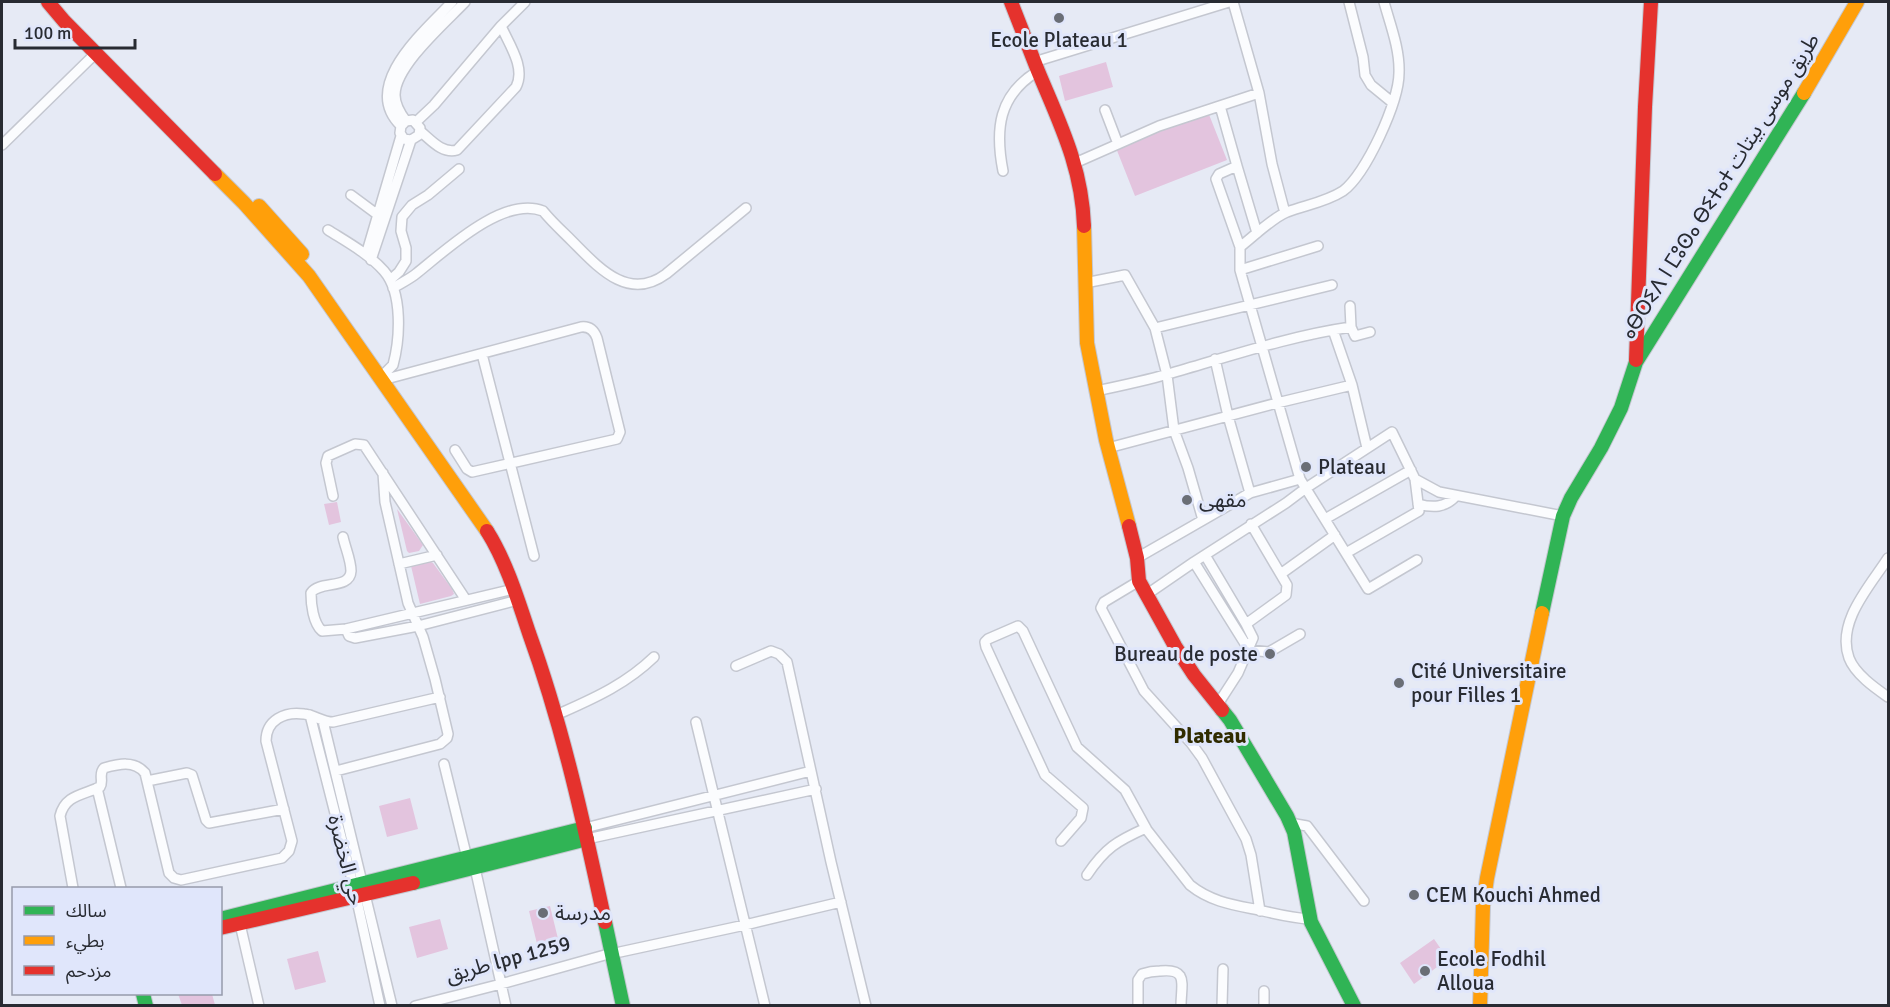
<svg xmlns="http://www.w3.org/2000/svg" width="1890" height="1007" font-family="Signika,'Noto Sans Arabic','Noto Sans Tifinagh',sans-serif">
  <rect width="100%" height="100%" fill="#e6eaf5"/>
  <path fill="#e3c4de" d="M1106 62 1113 87 1065 101 1059 76Z
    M1208 112 1227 160 1135 196 1116 148Z
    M337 502 341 522 329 525 324 504Z
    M397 509 423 545 419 551 409 553 407 551Z
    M429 561 433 563 452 589 454 594 451 596 420 604 411 566Z
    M410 798 418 829 387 837 379 806Z
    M550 906 561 951 540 956 529 911Z
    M440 919 448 949 417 958 409 927Z
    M1434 939 1448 959 1414 984 1400 963Z
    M318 951 326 982 295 990 287 959Z
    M178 994H212L215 1005H182Z"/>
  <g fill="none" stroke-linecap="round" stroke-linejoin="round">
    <defs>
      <path id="street" d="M1233 2 1259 93 1272 164 1285 213
        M1349 2 1363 57 1365 75 1371 85 1393 103
        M1034 62 1229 2
        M1220 106 1237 166 1219 174 1216 179 1240 247V270L1300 479 1368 589 1417 560
        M1105 110 1118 144
        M406 121C400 113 395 105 395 95 395 66 445 23 465 2
        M416 122 434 105 501 26 525 2
        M401 126 406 121 413 120 420 128 419 135 411 140 404 139 400 133 401 126C359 85 426 30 452 2
        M420 131C431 140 442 154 457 150L516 87C526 68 509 44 501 26
        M2 145 96 53
        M1075 163 1159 126 1259 93
        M1237 166 1257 233
        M1003 171C995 130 998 95 1038 71
        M351 195 378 215
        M328 230C347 242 369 254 384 271 403 293 400 339 393 365L386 372
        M1240 247C1253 237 1272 218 1287 212 1306 205 1326 202 1343 191 1366 174 1399 102 1399 73 1400 49 1390 24 1384 2
        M366 255 401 136
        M371 260 411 140
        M1240 270 1318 246
        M390 280 399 272 406 261V248L401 231 402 217 412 205 428 195 459 169
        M1085 283 1125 275 1155 328 1167 375 1174 430 1188 468 1203 520
        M393 288C401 283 410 279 417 273 446 250 504 195 543 211 552 222 562 231 572 241 598 267 628 302 666 274L746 208
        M1350 306 1351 327 1355 336 1370 332
        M1155 328 1332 285
        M1333 330 1352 385 1367 448
        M482 354 534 556
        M1215 359 1228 416 1250 493
        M390 378 581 327C589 326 594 330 597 338L620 432 617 439 472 472 467 469 455 450
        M1096 391C1120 386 1144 381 1168 374 1228 357 1289 336 1351 327
        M1108 448 1277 403 1352 385
        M333 496 326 463 328 456 355 444 364 445 466 600
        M1418 504C1433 508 1445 508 1456 496
        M1325 519 1411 470
        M343 537C345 547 351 560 351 571 350 590 319 580 311 593 311 604 313 623 322 631L346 629 514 589
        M1346 553 1419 511 1415 479
        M1205 555 1246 624 1253 638 1238 673 1218 704
        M1137 558 1250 493 1300 479
        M1888 558C1870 586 1836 622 1849 658 1855 674 1875 688 1888 697
        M1194 562 1249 650 1269 652 1300 634
        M399 564 437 555
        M1282 573 1335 535
        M1139 581 1104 602 1101 608 1144 691 1191 743 1202 758 1246 839 1251 855 1260 911
        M1146 595 1194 562 1286 503 1306 488 1392 432 1415 479 1439 492 1563 516
        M1246 624 1286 595 1287 585 1251 524
        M346 629 349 636 355 638 418 626 518 600
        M736 666 771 651 779 654 787 662 831 862 866 1006
        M563 712C597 697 627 683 654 657
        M310 715 356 896 380 1006
        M323 721 392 1006
        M696 722 765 1006
        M444 764 467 858
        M336 771 440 744 447 738 448 734 435 679 423 637 408 603 385 502 383 473
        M147 781 187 773 192 775 206 820 209 823 284 809
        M97 788 121 888
        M1290 823 1307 826 1364 901
        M585 828 811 771
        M587 839 816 789
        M1061 841 1081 818 1083 808 1045 775 986 647 985 642 988 639 1018 626 1023 631 1077 747 1125 790 1147 830 1190 885C1211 902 1234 905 1259 910 1276 914 1292 918 1310 919
        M475 868 506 1006
        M1087 875C1105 848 1117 841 1146 828
        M73 888 60 816C65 795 83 795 100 787 104 781 98 774 104 768 119 764 134 760 145 773L169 873 174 878 181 880 282 858 289 851 292 841 266 741C266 720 285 711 304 714 315 715 322 722 333 722L440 697
        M240 924 259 1006
        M620 952 745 925 841 902
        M415 1006 501 984 612 953
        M1138 1006V980L1142 974C1148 972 1154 971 1160 971 1189 968 1181 984 1181 1006
        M1222 1006 1223 969
        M1264 1006V991"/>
      <path id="fast" d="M1542 613 1563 516 1571 498 1601 448 1621 408 1636 362 1804 93
        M1222 710 1230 720 1287 816 1294 832 1311 922 1354 1006
        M413 883 587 839
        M220 919 585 828
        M605 922 623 1006
        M143 994 146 1006"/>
      <path id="slow" d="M1804 93 1857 2
        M215 174 244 203 309 276 487 531
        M259 206 302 254
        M1084 226 1087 343 1106 440 1129 526
        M1480 1006 1483 906 1487 878 1542 613"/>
      <path id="jam" d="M48 2 64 21 215 174
        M1011 2C1020 25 1029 48 1038 71 1060 124 1082 167 1084 226
        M1636 360 1645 107 1651 2
        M1129 526 1137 558 1139 581 1175 646 1194 675 1222 710
        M487 531C506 561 518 600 529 633 563 727 584 824 605 922
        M220 928 413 883"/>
    </defs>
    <use href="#street" stroke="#c4c7d0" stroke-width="12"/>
    <use href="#fast" stroke="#c4c7d0" stroke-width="16"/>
    <use href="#slow" stroke="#c4c7d0" stroke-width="16"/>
    <use href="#jam" stroke="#c4c7d0" stroke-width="16"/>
    <use href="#street" stroke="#fbfcfe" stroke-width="9"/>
    <use href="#fast" stroke="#30b455" stroke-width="14"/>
    <use href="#slow" stroke="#ff9f0a" stroke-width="14"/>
    <use href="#jam" stroke="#e5322d" stroke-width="14"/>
  </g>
  <g fill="#6a6e76" stroke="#e0e6fb" stroke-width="2">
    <circle cx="1059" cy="18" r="6"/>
    <circle cx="1306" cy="467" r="6"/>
    <circle cx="1187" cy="500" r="6"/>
    <circle cx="1270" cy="654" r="6"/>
    <circle cx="1399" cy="683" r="6"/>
    <circle cx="1414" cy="895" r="6"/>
    <circle cx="543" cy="913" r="6"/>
    <circle cx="1425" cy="971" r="6"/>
  </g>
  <g text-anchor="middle" stroke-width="6" stroke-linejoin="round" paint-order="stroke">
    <g font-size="21" fill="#282b32" stroke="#e0e6fb" text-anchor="start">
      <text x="1059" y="47" text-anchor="middle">Ecole Plateau 1</text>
      <text x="1318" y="474">Plateau</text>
      <text x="1199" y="507">مقهى</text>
      <text x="1258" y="661" text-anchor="end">Bureau de poste</text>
      <text x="1411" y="678">Cité Universitaire<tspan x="1411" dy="24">pour Filles 1</tspan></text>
      <text x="1426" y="902">CEM Kouchi Ahmed</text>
      <text x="555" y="920">مدرسة</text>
      <text x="1437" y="966">Ecole Fodhil<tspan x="1437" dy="24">Alloua</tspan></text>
    </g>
    <g font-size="21" fill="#282b32" stroke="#e0e6fb">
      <text transform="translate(1720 186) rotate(-58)" y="7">ⴰⴱⵔⵉⴷ ⵏ ⵎⵓⵙⴰ ⴱⵉⵜⴰⵜ طريق موسى بيتات</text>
      <text transform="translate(346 860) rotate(76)" y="7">حي الخضرة</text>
      <text transform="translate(508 959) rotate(-15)" y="7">طريق lpp 1259</text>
    </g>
    <g font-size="22" font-weight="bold" fill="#302c01" stroke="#e0e6fb">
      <text x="1210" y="743">Plateau</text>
    </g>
  </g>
  <rect width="1890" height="1007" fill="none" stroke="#282b32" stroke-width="6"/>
  <rect x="12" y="887" width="210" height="108" fill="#e0e6fb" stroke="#969bab" stroke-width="1.5"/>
  <rect x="24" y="906" width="30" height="9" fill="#30b455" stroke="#969bab" stroke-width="1.5"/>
  <text x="66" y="917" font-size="18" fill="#282b32">سالك</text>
  <rect x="24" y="936" width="30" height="9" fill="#ff9f0a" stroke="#969bab" stroke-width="1.5"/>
  <text x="66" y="947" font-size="18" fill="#282b32">بطيء</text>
  <rect x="24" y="966" width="30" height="9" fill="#e5322d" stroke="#969bab" stroke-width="1.5"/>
  <text x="66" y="977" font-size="18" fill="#282b32">مزدحم</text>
  <path d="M15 39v9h120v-9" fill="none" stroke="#282b32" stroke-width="3"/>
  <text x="24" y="39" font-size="18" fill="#282b32" stroke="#e0e6fb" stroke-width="4.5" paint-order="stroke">100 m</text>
</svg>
